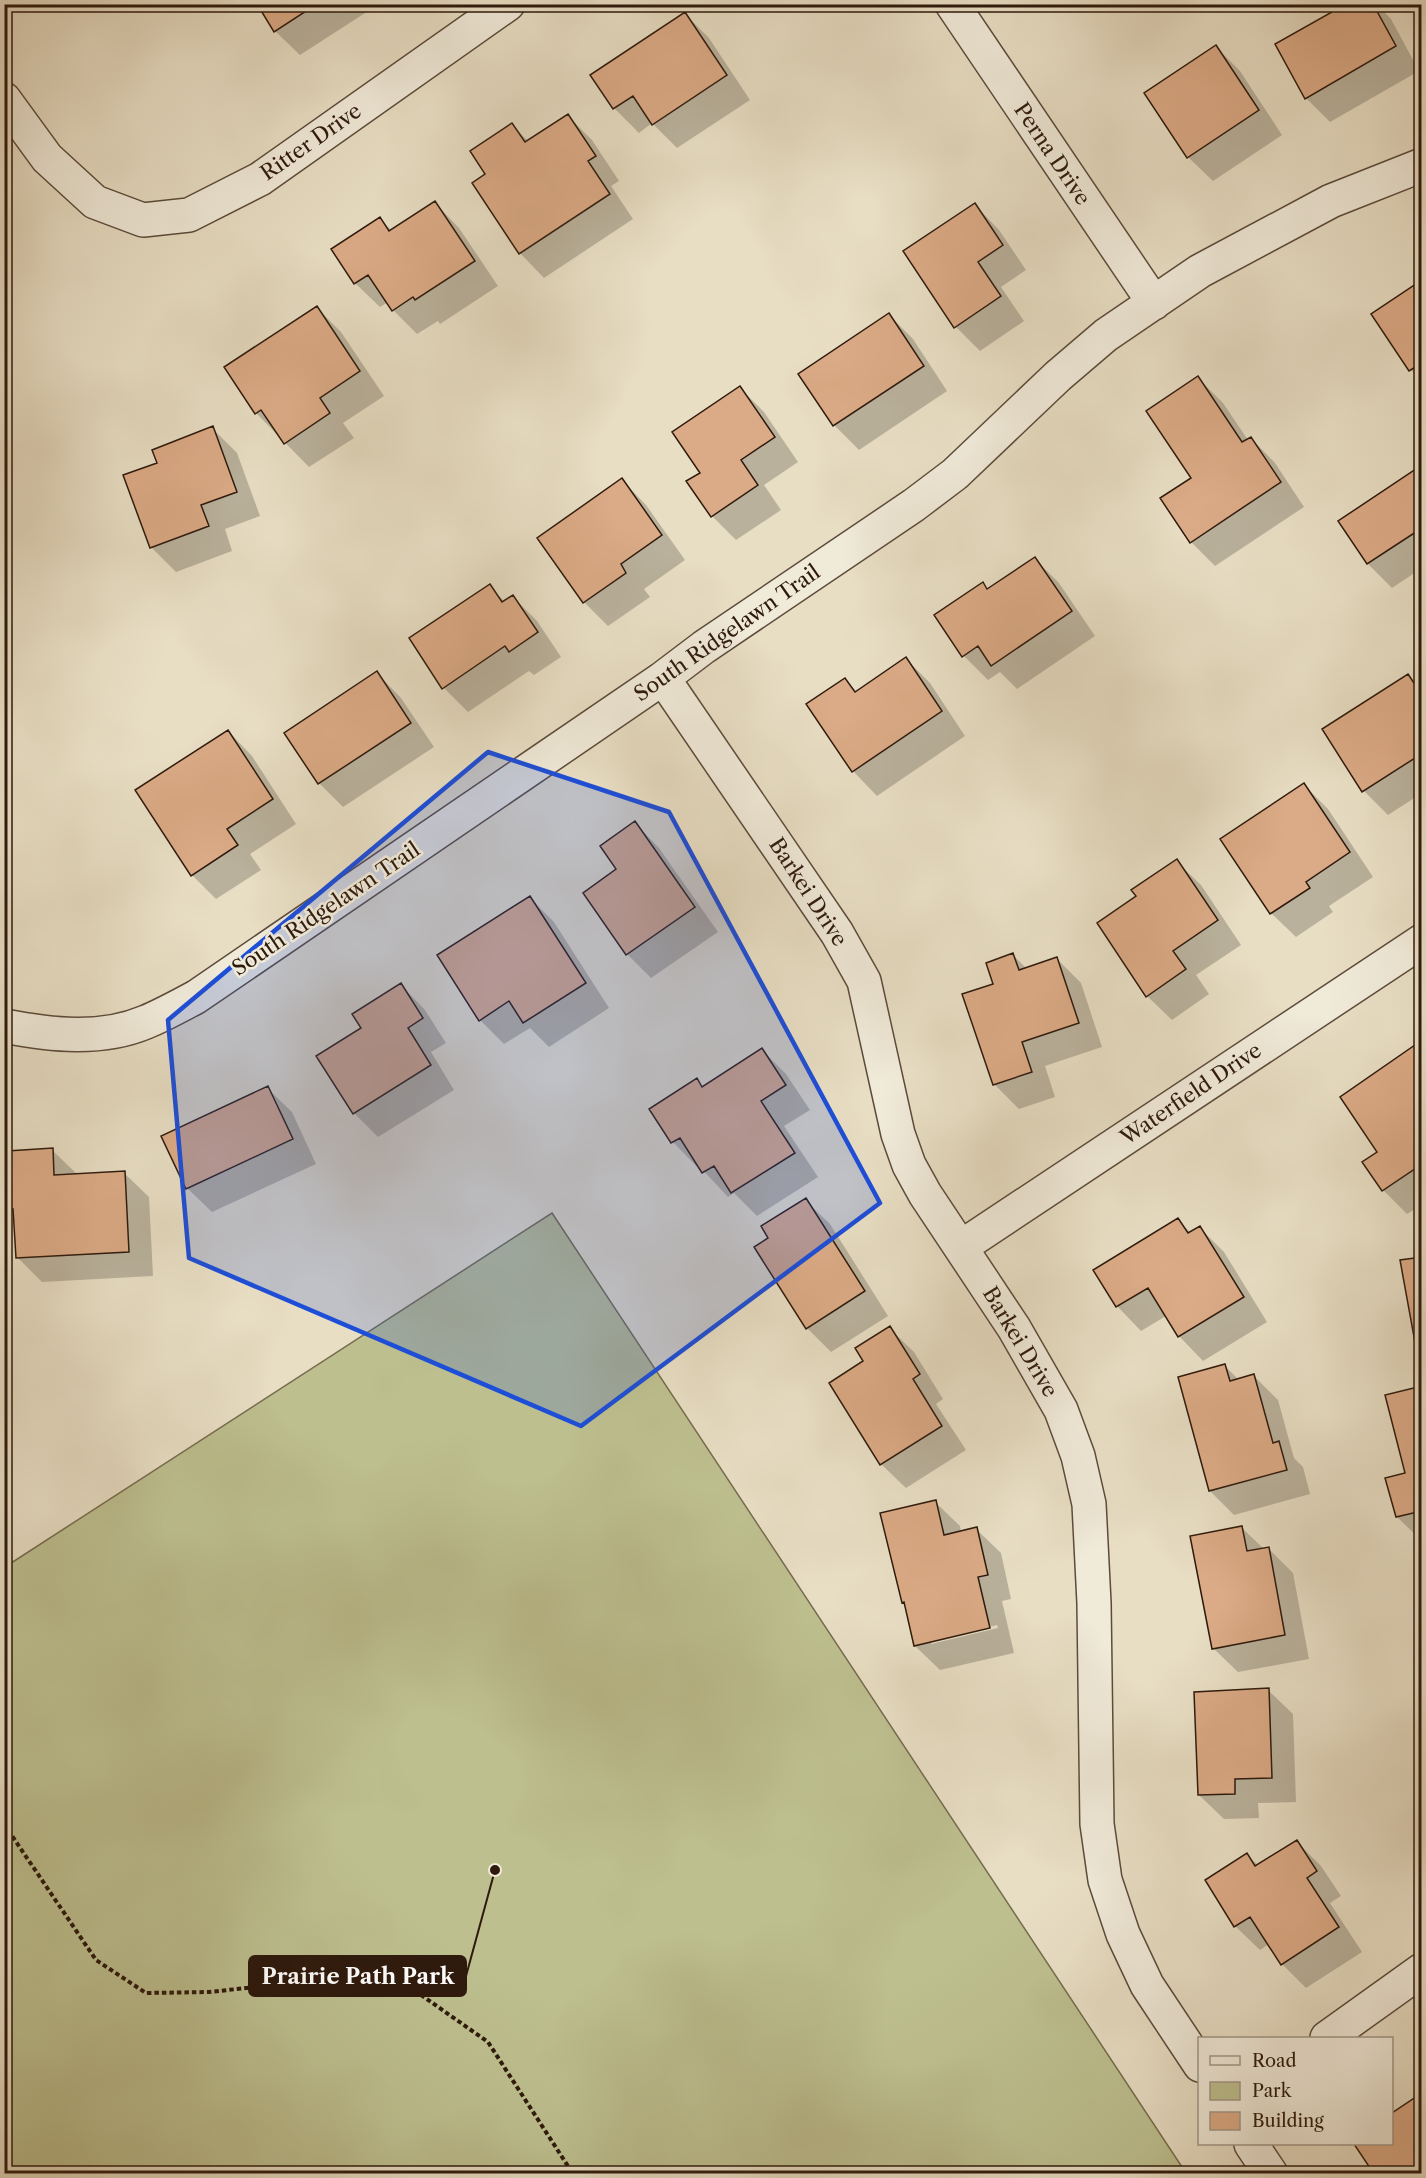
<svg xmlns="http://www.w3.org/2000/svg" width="1426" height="2178" font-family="'Libre Caslon Text',serif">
  <rect width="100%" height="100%" fill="#e8dec4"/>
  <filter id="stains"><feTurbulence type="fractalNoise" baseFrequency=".00333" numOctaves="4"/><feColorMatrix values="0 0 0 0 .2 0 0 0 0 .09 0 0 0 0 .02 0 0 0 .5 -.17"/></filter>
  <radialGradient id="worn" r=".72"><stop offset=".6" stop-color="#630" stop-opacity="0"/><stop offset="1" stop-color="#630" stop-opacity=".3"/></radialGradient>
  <path fill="#bdbf8f" stroke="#766c4e" stroke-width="1.5" d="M552 1213 1186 2173H5V1567Z"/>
  <path fill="#0003" fill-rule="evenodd" d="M258 4H379L300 55 275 31Z
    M1349 4H1376L1391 19 1419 71 1330 122 1306 98Z
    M685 14 709 38 750 100 677 148 652 123 639 133 614 108 592 75Z
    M1216 47 1240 71 1282 135 1213 181 1188 157Z
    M568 116 592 140 619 181 611 186 633 219 544 278 520 253 488 175 512 125 529 142Z
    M435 203 459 228 498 286 440 324 438 321 417 334 393 310 388 302 380 307 355 283 380 219 392 231Z
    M975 205 999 230 1026 270 1001 287 1024 321 980 351 956 327 905 252Z
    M1422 282V381L1411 370Z
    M317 308 341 332 384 396 343 423 354 438 309 467 256 413Z
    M889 315 913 339 947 391 859 450 834 425 800 374Z
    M1198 378 1223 403 1248 440 1251 438 1275 463 1304 507 1215 566 1191 542Z
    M740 388 764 412 798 462 764 485 781 510 736 540 712 516 702 473Z
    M212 428 237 453 260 516 225 529 232 551 176 572 151 547 159 464Z
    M1422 467V568L1392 588 1368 564 1340 521Z
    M622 480 646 505 685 560 644 589 650 597 608 626 584 602Z
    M1035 559 1059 583 1095 636 1017 689 1000 672 988 680 964 656 983 584 988 590Z
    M489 586 505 602 513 597 537 621 561 657 534 675 529 671 468 712 444 688Z
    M906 659 930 683 965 736 877 796 853 771 845 680 857 692Z
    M377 673 401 698 434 747 343 807 319 783Z
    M1408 676 1422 690V793L1388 815 1364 791Z
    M228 731 252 756 296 824 250 854 261 870 216 899 192 875Z
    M1304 785 1328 809 1373 877 1329 906 1333 912 1296 937 1271 913Z
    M635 823 659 848 718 932 651 978 627 954 619 870Z
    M1176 861 1201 885 1241 945 1196 975 1209 994 1172 1020 1147 996 1138 897Z
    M530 898 554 922 609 1008 549 1047 530 1028 504 1044 480 1020Z
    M1013 955 1027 969 1057 959 1081 983 1102 1047 1045 1066 1055 1097 1019 1109 994 1084 995 984Z
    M401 985 425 1010 446 1043 431 1052 454 1090 378 1137 354 1113 363 1028Z
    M762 1050 786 1074 810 1110 784 1126 818 1177 757 1216 734 1193 728 1197 699 1166 697 1167 673 1142 651 1110 696 1080 704 1088Z
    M1422 1054V1205L1407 1214 1383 1190 1379 1152Z
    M267 1088 292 1112 316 1164 212 1212 187 1188Z
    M52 1150 77 1174 124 1173 149 1197 153 1276 42 1282 18 1258 15 1212 12 1208Z
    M805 1200 830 1224 888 1316 831 1352 807 1328 771 1238Z
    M1178 1220 1191 1233 1200 1228 1224 1252 1267 1322 1203 1361 1179 1336 1166 1316 1141 1331 1117 1306Z
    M889 1328 914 1352 943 1399 936 1404 966 1450 906 1488 881 1464 865 1362Z
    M1225 1366 1239 1380 1254 1376 1278 1400 1294 1458 1303 1467 1310 1494 1234 1515 1210 1491Z
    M1422 1388V1541L1397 1517Z
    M935 1502 960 1526 961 1532 976 1529 1001 1553 1011 1599 1002 1601 1014 1653 940 1670 915 1646 906 1605 903 1602ZM997 1625 998 1628 931 1644V1641Z
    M1242 1528 1264 1549 1268 1548 1293 1573 1309 1659 1238 1672 1213 1648Z
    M1268 1690 1293 1714 1296 1802 1258 1803 1259 1818 1224 1819 1199 1795Z
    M1297 1842 1321 1866 1341 1896 1330 1903 1362 1952 1306 1988 1282 1964 1269 1944 1260 1950 1235 1926 1247 1855 1259 1866Z
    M1422 2095 1376 2174 1356 2144H1392V2115Z"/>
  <path fill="#dbaa86" stroke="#2e1a0d" stroke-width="1.5" d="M257 4H317L274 32Z
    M1346 4H1373L1396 46 1305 99 1275 44Z
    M685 12 727 75 652 125 633 96 613 109 590 75Z
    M1216 45 1259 110 1187 158 1144 93Z
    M568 114 596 156 588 161 610 194 519 254 472 183 485 174 470 151 512 123 525 142Z
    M435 201 475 261 415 300 413 297 392 311 368 275 354 284 331 249 380 217 389 231Z
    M975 203 1003 245 978 262 1001 296 954 328 903 251Z
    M1422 280V363L1409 371 1371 314Z
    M317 306 360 371 320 398 330 413 284 444 261 410 255 414 224 367Z
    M889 313 924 366 833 426 798 374Z
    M1198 376 1242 442 1251 437 1281 482 1190 543 1160 498 1191 478 1146 411Z
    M740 386 775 437 741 460 758 485 711 517 686 481 700 473 672 432Z
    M213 426 237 492 201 505 209 526 150 548 123 475 157 463 152 450Z
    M1422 465V528L1367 564 1338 521Z
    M622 478 662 535 621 564 626 573 583 603 537 538Z
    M1035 557 1072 611 991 666 978 646 962 657 934 615 983 582 987 589Z
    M490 584 502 602 513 595 538 632 509 652 505 646 442 689 409 638Z
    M906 657 942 711 852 772 806 704 845 678 855 692Z
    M377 671 411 723 318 784 284 733Z
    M1408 674 1422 695V768L1415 758 1362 792 1322 729Z
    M228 730 273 799 227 829 238 845 191 876 135 790Z
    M1304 783 1350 852 1306 882 1310 888 1270 914 1220 839Z
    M635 821 695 907 626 955 583 893 616 869 600 846Z
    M1177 859 1218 920 1173 951 1186 969 1146 997 1097 923 1136 896 1131 890Z
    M530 896 586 983 523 1023 509 1001 479 1021 437 955Z
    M1013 953 1019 970 1057 957 1079 1023 1022 1042 1032 1072 993 1085 962 994 993 984 986 963Z
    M401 983 423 1018 408 1028 431 1065 353 1114 316 1056 361 1028 352 1014Z
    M1415 1045 1422 1054V1094L1416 1097 1422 1106V1164L1382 1191 1362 1162 1377 1152 1340 1097Z
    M762 1048 786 1085 761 1101 795 1153 731 1193 714 1166 702 1173 680 1138 671 1143 649 1109 697 1078 702 1087Z
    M268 1086 293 1139 186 1189 161 1136Z
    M53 1148 54 1175 125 1171 129 1252 16 1258 13 1209H10L7 1151Z
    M806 1198 865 1291 806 1329 754 1247 768 1238 761 1226Z
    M1178 1218 1188 1233 1200 1226 1244 1297 1178 1337 1148 1288 1116 1307 1093 1270Z
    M1422 1221V1254L1416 1222Z
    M1422 1257V1347L1416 1348 1400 1260Z
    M890 1326 920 1374 913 1379 942 1426 880 1465 829 1383 863 1361 855 1348Z
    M1225 1364 1230 1381 1254 1374 1273 1443 1279 1441 1287 1470 1209 1491 1178 1377Z
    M1422 1386V1511L1396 1517 1385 1478 1405 1473 1385 1395Z
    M936 1500 944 1535 977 1527 988 1575 978 1577 990 1628 914 1646 904 1602 902 1603 880 1513Z
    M1242 1526 1247 1551 1269 1547 1285 1635 1212 1649 1190 1536Z
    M1269 1688 1272 1778 1235 1779V1794L1198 1795 1194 1692Z
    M1297 1840 1317 1871 1307 1878 1339 1927 1281 1965 1250 1917 1234 1927 1205 1880 1247 1853 1255 1866Z
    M1422 2093V2174H1374L1354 2144H1392V2113Z"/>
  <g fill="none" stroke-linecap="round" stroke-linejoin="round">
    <defs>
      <path id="minor" d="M952 4 1154 303
        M4 99 47 158 95 202 143 220 189 215 260 179 508 4
        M663 678 837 933 864 981 898 1134 909 1165 925 1194 1014 1328 1061 1410 1078 1456 1089 1504 1094 1603 1097 1824 1105 1880 1123 1934 1147 1985 1200 2065
        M4 1026C51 1035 101 1041 146 1022 163 1015 179 1006 196 997L663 678 704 647 914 505 955 474 1058 376 1106 335 1200 271 1331 201 1422 165
        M961 1247 1422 941
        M1327 2038 1422 1970
        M1251 2144 1271 2174"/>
    </defs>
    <use href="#minor" stroke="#5c4b3b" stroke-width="36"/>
    <path stroke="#2e1a0d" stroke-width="4" stroke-dasharray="4.5 3" stroke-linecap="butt" d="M4 1824 96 1960 146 1993 209 1992 350 1977 414 1990 488 2042 573 2174"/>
    <use href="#minor" stroke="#f0ead9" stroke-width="33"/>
  </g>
  <path fill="#1d4ed8" fill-opacity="0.2" stroke="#1d4ed8" stroke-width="4.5" stroke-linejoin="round" d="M488 752 669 812 880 1203 581 1426 189 1258 168 1020Z"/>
  <g text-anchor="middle" stroke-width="5" stroke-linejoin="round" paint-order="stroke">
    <g font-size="21" fill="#2e1a0d" stroke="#f0ead9">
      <text transform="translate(311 142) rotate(-35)" y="7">Ritter Drive</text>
      <text transform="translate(1052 154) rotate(56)" y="7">Perna Drive</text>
      <text transform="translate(727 633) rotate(-35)" y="7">South Ridgelawn Trail</text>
      <text transform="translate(808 892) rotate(57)" y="7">Barkei Drive</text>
      <text transform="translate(326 909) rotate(-34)" y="7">South Ridgelawn Trail</text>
      <text transform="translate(1191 1094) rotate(-34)" y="7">Waterfield Drive</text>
      <text transform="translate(1020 1342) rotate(59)" y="7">Barkei Drive</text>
    </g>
  </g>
  <path fill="none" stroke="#2e1a0d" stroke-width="2" d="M495 1870L466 1976"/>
  <circle fill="#2e1a0d" stroke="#f0ead9" stroke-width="2" cx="495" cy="1870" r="6"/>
  <rect fill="#2e1a0d" stroke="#2e1a0d" stroke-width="2" x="249" y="1956" width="217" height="40" rx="6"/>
  <g font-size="22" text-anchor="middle" font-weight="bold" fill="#fff">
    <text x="358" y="1984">Prairie Path Park</text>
  </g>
  <rect width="1426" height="2178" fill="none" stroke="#e8dec4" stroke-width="24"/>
  <rect x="6" y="6" width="1414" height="2166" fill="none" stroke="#2e1a0d" stroke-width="3"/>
  <rect x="12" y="12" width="1402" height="2154" fill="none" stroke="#2e1a0d" stroke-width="1.5"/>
  <rect x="1198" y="2037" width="195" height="108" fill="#f0ead9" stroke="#a29787" stroke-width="1.5"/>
  <rect x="1210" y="2056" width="30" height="9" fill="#f0ead9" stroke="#a29787" stroke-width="1.5"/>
  <text x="1252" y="2067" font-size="18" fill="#2e1a0d">Road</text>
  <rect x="1210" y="2082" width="30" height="18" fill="#bdbf8f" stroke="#a29787" stroke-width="1.5"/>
  <text x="1252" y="2097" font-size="18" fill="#2e1a0d">Park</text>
  <rect x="1210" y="2112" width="30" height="18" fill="#dbaa86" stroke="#a29787" stroke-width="1.5"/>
  <text x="1252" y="2127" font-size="18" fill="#2e1a0d">Building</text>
  <rect width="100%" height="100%" filter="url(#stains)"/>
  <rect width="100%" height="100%" fill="url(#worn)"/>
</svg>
